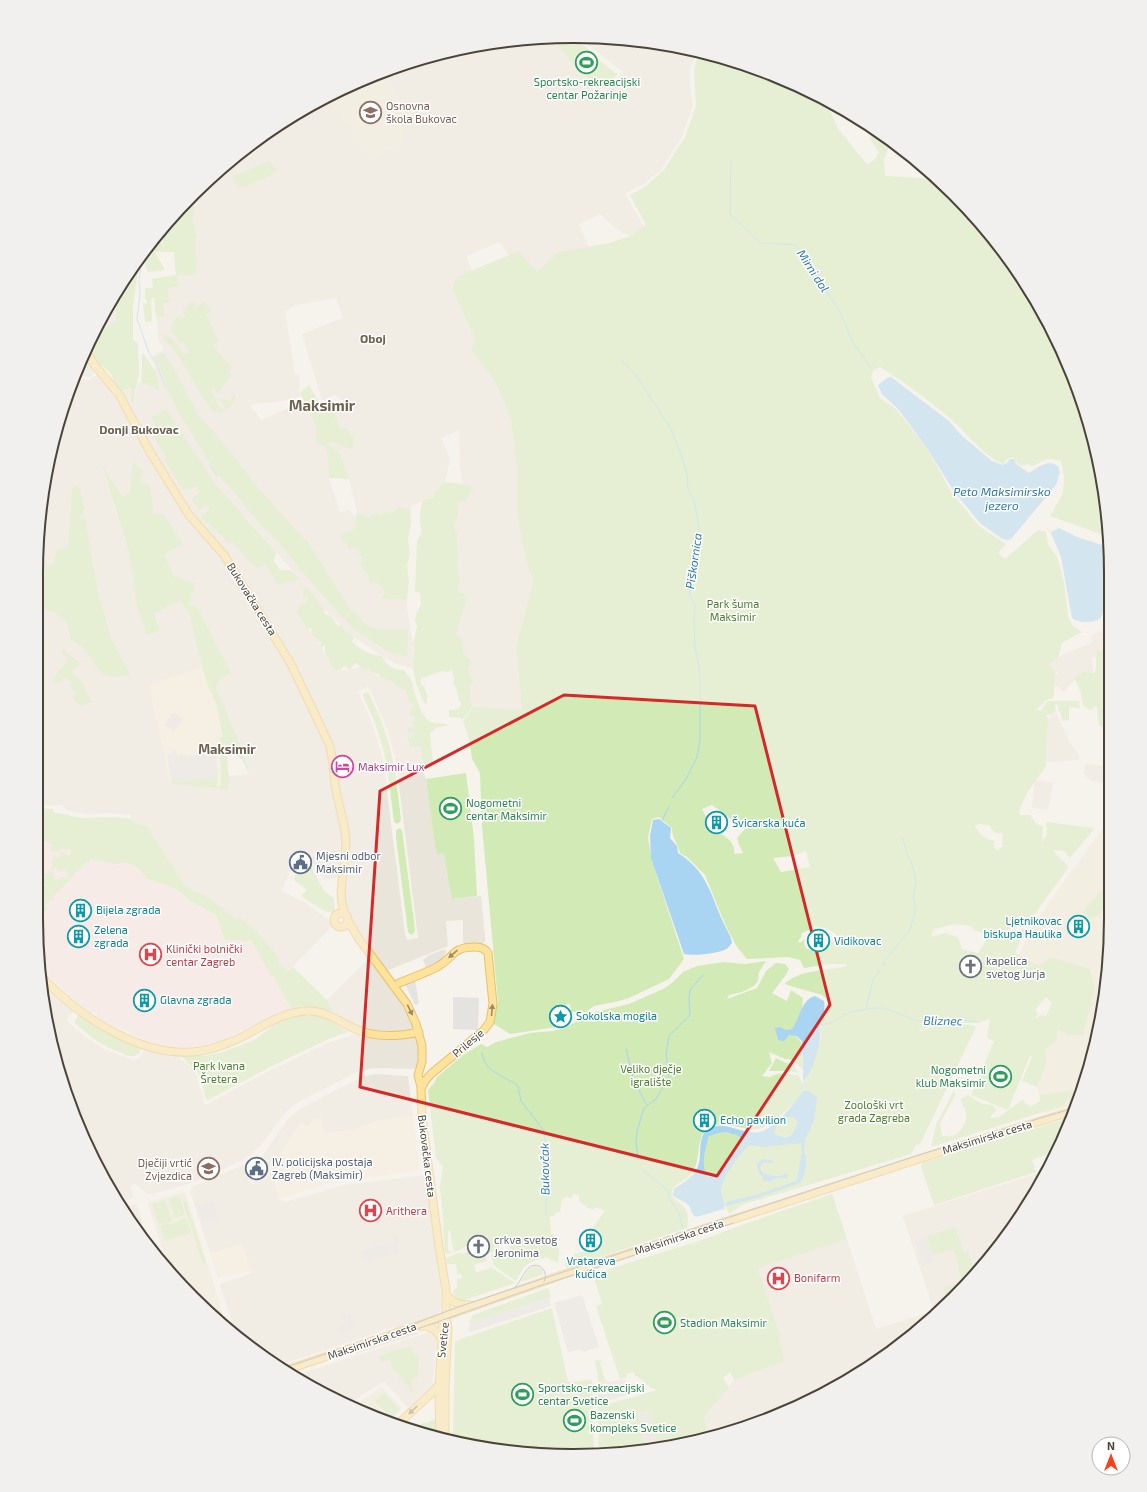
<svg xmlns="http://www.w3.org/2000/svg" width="1147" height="1492" font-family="'Exo 2',sans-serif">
  <rect width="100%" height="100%" fill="#f6f3ec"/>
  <path fill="#eae5da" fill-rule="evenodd" d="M577 36 679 46 698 52 690 67V86L693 106 681 138 661 170 644 184 625 193 644 227 630 236 618 230 600 214 579 224 589 247 558 252 537 272 519 251 509 256 500 242 466 256 472 271 456 277 452 289 475 339 471 350 495 381 511 419 517 470V516L526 560 533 582 516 647 522 711 473 707 470 700V686L474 683 468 669 472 662 464 654 461 639 456 634 466 600 458 592 460 577 457 562 460 558 458 552 457 535 454 525 458 516V503L465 501 467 497 470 485 462 483 460 464 459 430 441 438 450 460 445 482 440 485 434 498 423 500 407 509 391 514 387 512 380 515 377 512 368 517 357 512 349 479 340 454 326 443 334 441 352 450 340 429 333 411 352 406 335 395 322 400 302 334 343 318 336 298 296 305 285 311 295 375H299L300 393 301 396 290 400 250 405 261 420 304 402 317 425 328 455 329 478 340 512 349 510 355 517 356 526 351 532 354 548 357 551 362 559 360 566 368 574 370 583H377L385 592 381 599 407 600V609L413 645V668L397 664 382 656 354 637 324 609 307 587 308 597 306 602 302 603 296 612 318 642 333 669 340 671 361 667 365 671 370 669 372 672 380 677 387 681 391 680 399 688 406 691 408 700 413 706 412 709 415 716 414 720 415 728 408 731 415 733 413 736 407 737 408 743 410 747 420 745 422 750 425 761 415 763 412 769 422 768 426 779 437 854H444L449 885 452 899 481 896 485 938V942L482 945H465L463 942V920L446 921 448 946 386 971 373 951 349 922 345 909 344 880 336 878 324 880 311 859 293 868V871H289L288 877 281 891 304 902 334 924 288 972 278 961 280 959 238 917 237 919 208 898 194 890 189 889 184 884 147 826 131 822V815L110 813 84 814 69 811 61 805 36 806 37 601 40 602 44 610 54 612 66 622 71 640 83 648 93 660 117 677 130 674 112 640 98 592 88 538 87 519H81L72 490 68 546 54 565 44 566 41 571 37 570V539L54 439 58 435 56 430 75 378 89 380 97 375 109 386 115 383 121 392 131 387V402L134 404 137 383H145L160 391 155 366 150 358 164 349 159 342 152 279 176 275 173 219 219 170 275 126 327 99 372 154 375 155 399 143 405 137 404 131 381 73 469 46 552 38 551 40 602 94 614 83 623 72ZM133 462 139 481 150 485 154 514 183 544 167 553 165 556 174 577 195 583 189 606 231 673 220 679 216 688 249 774 229 776 228 790 192 785 149 685 202 667 190 615 180 600 154 614 160 631 148 635 137 606 128 548 102 468 123 497 130 491ZM245 516 276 552 300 579 278 585 266 565ZM367 687 369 688 374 698 388 731 396 761 418 938 407 940 405 934 383 760 372 723 358 692Z
    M117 295 116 321 103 329H95Z
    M84 355 95 372 90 377 77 375Z
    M1106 629V653L1092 658 1093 672 1077 677 1064 692 1051 681 1058 673 1049 664 1056 658 1093 642 1090 636Z
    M1051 712H1056L1069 741 1079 755 1080 758 1079 760 1046 762 1044 718H1051Z
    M1085 764 1106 766V783L1095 782 1086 778 1087 775 1084 774Z
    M1035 780 1053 783 1048 810 1032 808Z
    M369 958 405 1004 415 1029 413 1030 400 1033 378 1032 360 1027 330 1012 332 1009 327 1000Z
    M44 982 75 1009 66 1020 87 1038 106 1050 134 1060 139 1058 145 1050 148 1048 179 1054 181 1059 193 1069 196 1074 205 1105 267 1072 330 1042 357 1034 416 1036 419 1044 418 1065 414 1069 376 1068 363 1070 355 1073 304 1099 292 1106 285 1113 260 1146 250 1155 240 1161 202 1179 175 1188 152 1194H148L134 1183 130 1187 133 1194V1198L120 1202 108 1187 54 1058Z
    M375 1074 408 1076 413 1116 375 1121 354 1130 324 1133 322 1119 307 1127 301 1122 274 1164 263 1155 288 1119 300 1109 362 1077Z
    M243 1165 251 1185 272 1176 280 1199 285 1202 345 1185 425 1175 426 1177 440 1285 441 1305 440 1311 437 1314 421 1321 395 1330 394 1327 280 1365 230 1327 232 1323 220 1284 252 1273 242 1244 210 1253 190 1191 192 1187Z
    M1043 1172 1021 1217 954 1298 893 1349 883 1352 885 1355 872 1366 779 1415 708 1438 704 1416 734 1380 785 1361 779 1340 781 1339 758 1268 847 1239 876 1329 934 1311 903 1216Z
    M133 1204 137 1206 143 1223 137 1225 123 1207Z
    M429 1332 436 1337 433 1387 408 1408 384 1381 350 1403 305 1384 294 1376Z"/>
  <path fill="#f7ead8" d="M202 667 208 686 216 703 223 737 220 738 221 785 210 788 192 785 172 784 169 780 149 685Z
    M413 1116 420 1170 326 1184 280 1199 272 1176 251 1185 243 1167 263 1155 274 1164 301 1122 307 1127 313 1119H322L324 1133 354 1130 375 1121Z
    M242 1244 251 1271 218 1278 210 1253Z"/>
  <path fill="#efe8d6" d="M381 73 389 90H396L401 103 404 121 405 137 399 143 373 155 327 99 368 77Z
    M1106 824V989L1082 1091 1076 1104 1044 1113 1037 1087 1047 1063 1045 1049 1056 1042 1058 1030 1069 1035H1083L1039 966 1019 955 1034 924 1059 888Z
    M183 1192H185L226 1324 194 1299 169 1267 160 1242 148 1204 152 1201Z
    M380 1388H383L402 1408 391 1420 355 1405Z"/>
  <path fill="#f6e3e0" d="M36 835 72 847 88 864 90 860H93L119 865 124 863 133 866 143 872 145 875 146 879 164 884 176 889 192 902 216 915 225 940 247 941 251 939 271 977H273L291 1009 275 1015 225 1039 197 1047 186 1048 172 1047 147 1041 109 1024 98 1017 96 1013 93 1012 91 1013 70 997 43 969 36 918Z"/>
  <path fill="#d2eab5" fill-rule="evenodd" d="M570 36 594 53V56L615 73H618L611 83 598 90 556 45 561 40 560 37Z
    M701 53 779 77 826 102 839 130 866 163 868 164 874 160 879 152 870 139V137L874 136 876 130 891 142 884 159 885 176 936 179 954 194 1021 275 1082 401 1106 504V536L1050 516 1063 493 1064 476 1061 461C1046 457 1045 460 1033 466L1028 464 1021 466 1015 461 1014 457 1007 459 1004 464C984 457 970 436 954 422 931 402 906 383 880 367L873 371 871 377 880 398 897 410 927 448 951 492 979 526 1006 544 998 553 1005 559 1038 530 1046 532 1048 544 1057 557 1064 582 1068 617 1073 626 1082 632 1062 643 1058 658 1049 664 1056 672C1053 681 1056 689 1053 698L1046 700 1036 710 1041 711 1047 701H1079L1080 708 1069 707V720L1062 721 1061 713 1059 712 1058 705H1055L1056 712H1051V715H1046L1048 718 1046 745V766L1027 793 1020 809 1019 815H1030L1036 824 1043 826 1042 842 1047 835 1046 822 1095 828 1070 858 1064 851 1052 850 1069 867 1028 923 990 935 974 930 971 926 955 924 934 929 931 937 945 933 958 937 962 949 978 953 987 939 1025 929 1015 953 1039 966 1050 957 1090 969 1095 989 1083 1035H1069L1058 1030 1056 1042 1045 1049 1047 1063 1037 1087 1022 1081 1032 1057 1030 1056 1008 1110 971 1095 994 1041 987 1038 990 1019 979 1023 937 1022 916 1033 942 1023 972 1025 976 1027 922 1140 919 1145 917 1144 911 1154 742 1205 729 1214 726 1207 724 1206C719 1200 702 1180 700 1174 699 1170 700 1163 700 1159 700 1142 701 1126 722 1126 735 1127 748 1136 761 1132 771 1129 791 1110 797 1100 789 1108 768 1128 758 1129 740 1131 715 1115 703 1134 697 1143 700 1162 692 1173 687 1180 676 1182 672 1191L673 1198C686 1207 690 1212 687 1228L567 1268 565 1266V1265L573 1255 594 1248 592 1245 595 1242 590 1237 587 1240 585 1238 605 1211 596 1207 593 1210 588 1208 579 1201V1195L573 1194 572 1198 567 1197 562 1199 560 1212 555 1213 554 1216H551L550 1218 551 1234 556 1235C558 1244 560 1254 558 1263L546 1257C526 1264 526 1262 516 1281L494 1266 491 1255 510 1249 506 1235 498 1237 499 1249 488 1254 486 1249 489 1246 487 1238H476L474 1243C466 1245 462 1250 454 1252L450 1230 448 1231V1251L451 1250V1253L445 1254 443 1227H444L440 1187 443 1167 436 1158 428 1090 434 1083 437 1077 463 1055 481 1044 487 1047 496 1042 530 1033 553 1031 565 1028 591 1013 629 1004 663 989 672 983 683 972 697 966 724 962 745 964 766 961 759 972 758 981 754 986 742 992 729 995 727 999 757 988 766 971 776 963 785 964 789 969 785 976 772 993 787 1001 791 990 803 998 802 1009 792 1033 801 1042 803 1070 793 1060 785 1059 769 1052 772 1063 762 1076 770 1077C779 1072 789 1073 799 1076L803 1085V1090L805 1091V1080L813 1063 821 1038 820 1029 827 1004 832 1003 822 995 787 985 785 983C805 968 824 972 847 966L846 964H829L804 968 800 960 788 957 747 959 737 947 725 924 705 875 687 857 680 853C677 841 672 840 672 828L659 817 652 819 648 838 652 861 684 959 669 979 629 998 615 1002 594 1006 586 1012H571L570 1004 556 1006 551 1010 550 1020 561 1023 563 1026 510 1034 491 1022 498 1002 482 826 480 773 472 759 469 739 463 721 473 707 522 710 516 647 533 582 526 560 517 516V470L511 419 495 381 471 350 475 339 452 289 456 277 519 251 537 272 558 252 610 243 630 236 646 225 630 195 645 187 664 170 685 137 696 106 694 71 696 61ZM712 805 745 829 737 838 739 845 743 853 734 854C736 838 720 836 712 826 708 822 705 815 702 809ZM977 824 989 825C993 831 994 834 1002 833L1003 838 1002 841 1003 846 998 850H996L994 845 995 841 986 839C982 834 978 832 975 826ZM806 851 810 867 781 872 773 858 792 856ZM814 927C829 927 832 931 842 940L841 945 833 942 822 932 826 940 823 947 819 952 807 949 804 944 805 939 800 943 798 941 802 936 801 934ZM1046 997 1052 1003 1046 1016 1040 1015 1036 1019H1035L1038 1014 1035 1010Z
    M270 161 277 170C264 180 252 185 237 187L233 176Z
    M192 198V207H194C194 212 192 216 193 221 193 227 196 232 197 238L195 240 196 273 193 275H176L178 286 167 289 170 302 162 304 165 316 156 317 154 297 151 300 152 322H145L143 303H147V300L145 299V288H153L152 279 176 275 174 252H155L165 270 148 272 142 254 151 242V244L163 242 162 230 166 226H173V219Z
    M140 258 133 305V339L138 344 139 374 135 391 134 404 131 402V387L121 392 113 380 112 375 101 365 98 366 91 355 88 345 95 329H103L116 321 117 295Z
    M192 301 197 307 204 301 211 311 206 314 219 341 212 345 232 368 228 371 232 375 218 393 214 388 210 390C216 397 216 404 222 410L226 406 220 400 224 399 229 402 235 393C236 403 230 408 222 413L213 411C194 388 185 359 163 338L165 335 172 339 175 344H178L184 355 189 352 183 341 180 342 170 330 177 316 181 320 186 316 182 312Z
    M164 353 179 378 200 418 209 426 251 478 252 481 304 539H306L351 610C356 613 358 617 362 621 372 633 394 629 408 630L407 657 389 652 354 629 342 617 298 567 282 546 259 523 233 491 216 473 181 416 168 391 163 376 155 356Z
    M142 354H144L156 372 160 391 145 383H141L142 374Z
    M309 385 324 412 333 411 340 429 346 428 354 440 352 450 334 442 326 443 340 454 349 479 329 478 328 455 325 446 316 443V425L300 393Z
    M166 409 217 486 276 552 274 561 280 570H291L300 579 278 585 266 565 255 568 233 542 228 544C221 534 212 526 201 519V517L210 509 206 504 199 510 192 500 195 496 201 492 196 486 190 489 183 490 164 459 166 457 149 430 155 426 152 417Z
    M133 462 143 471 139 481 150 485 154 514H163L183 544 167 553 165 556 174 577 195 583 189 606H196L231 673 220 679 216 688 245 757 249 774 242 760 235 754 227 756 229 780 228 790C210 787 191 785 172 784L171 780H174L175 782 215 777V774H218L217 785 215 787 221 785 220 738 223 737 216 703 208 686 202 667 190 615 180 600 154 614 160 631 147 635 137 606 128 548 102 466 123 497 130 491Z
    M445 482 470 485 473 489 465 501 458 503V516L454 525 457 535 458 552 460 558 457 562 460 577 458 592 464 593 466 600 456 634 461 639 464 654 472 662 468 669 474 683 470 686V700L473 706 462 720 461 718 449 717V710L459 709 461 704 459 700 456 687 453 684 454 678 452 670 448 672 442 671 421 678V685L424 686 427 695V705L423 701 416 683 413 668 414 649 413 645 417 626 415 621 416 614 421 605 420 593 415 591 417 541 422 532C419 521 419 512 423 500L434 498V493L438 490 440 485Z
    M76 486 79 487 84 509H83V514L80 515 81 519H87L88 538 98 592 112 640 130 674 117 677 102 674 83 648 71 640 66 622 54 612 44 610 40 602 37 601V570L41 571 44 565H54L56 551 68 546 72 490 73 487Z
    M399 507 407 509 410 507 411 523 408 538 410 554 407 565 409 582 407 600 381 599 385 592 377 583H370L368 574 360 566 362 558 357 551 354 548 348 549 347 544 341 539 340 535 347 532H351L356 526 355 517 357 512 368 517 377 512 380 515 387 512 391 514Z
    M307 587 324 609 325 614 331 616 338 626 342 625 343 628 354 637 352 642C361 650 369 655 382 656 386 665 394 671 404 670 406 673 410 677 411 680 415 691 419 717 431 722 436 725 442 722 449 725L435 728 430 734 433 763 428 768 412 769 411 765 425 761 421 756 422 750 420 746 410 747 407 737 413 736 414 733 407 731 409 727 414 728 413 724 415 717 411 716 410 711 413 706 408 700 406 691 399 688 391 680 388 681 380 677 379 674 372 672 370 669 365 671 356 663 350 669 344 666 340 671 333 669 325 653V645L320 648 321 642H318L316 638 312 635 311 627 308 629 296 612 302 603 306 602 308 597 303 594V588Z
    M63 649 66 650 64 652 70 655 72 654 71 656 79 662 81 660 82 661 72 672 81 681 92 702 81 706 72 698 76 693 70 686 72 684 66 677 58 683 55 684 52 680 69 659 61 652Z
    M1106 650V728L1099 726 1097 706 1090 710 1083 705 1080 690 1074 677 1083 672 1095 673 1096 668V651Z
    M366 692 369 693 381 720 389 744 394 765 401 819 400 822 397 824 394 822 387 765 382 745 375 723 363 696V694Z
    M466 773 474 839 477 896 452 899 449 885 444 854H437L435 845 426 779Z
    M36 808 53 809V812L81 818 116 817 131 819 132 822 147 826 184 884C190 890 200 892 208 898 218 904 227 912 236 919L239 917 256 931 280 959 278 961 288 972 293 967 327 1000 332 1009 330 1012 302 1006 291 1009 273 976 271 977 251 939 247 941 225 940 216 915 192 902 176 889 164 884 146 879C145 872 132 863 124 863 120 863 120 865 115 864 107 863 98 860 90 860L89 863 86 862 63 886V888H61L55 895 51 892 46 884 37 887 36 884 42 883 40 877 52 871 55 880 68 876 66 869 59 871 58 868 51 870 53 858 55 855 57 859V858L61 857 60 853H65V855H71V849H60V851H50V849L52 844 40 839H36Z
    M399 828 402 830 415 930 414 933 411 935 408 932 396 838V830Z
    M300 857 302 860 303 859 306 862 308 861 324 891 334 898 335 911 333 913 324 911 301 896 307 890 294 880 296 873C291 866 295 862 300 857Z
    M46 885 50 892 54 895 52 897 54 899 53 901 50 899 45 906 47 909 42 915 39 914 36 918V888Z
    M1104 888 1106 889V905C1101 912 1096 920 1086 918L1084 912 1085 909Z
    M79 1015 109 1033 142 1048C140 1051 138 1056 133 1056 130 1057 124 1054 121 1053 103 1046 89 1037 75 1023V1020Z
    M295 1016H322L348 1032 329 1039 272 1066 208 1100H206L202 1082 197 1072 181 1056H206L222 1052 254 1040 277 1023Z
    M776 1058 786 1063 793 1064 798 1073 786 1070 783 1071H769Z
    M954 1090 955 1096 940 1123 942 1136C946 1136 952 1136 955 1135 962 1131 968 1120 966 1112 965 1108 962 1104 960 1100L968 1095 982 1104 992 1105 997 1110 989 1118 999 1117 1022 1100 1030 1107 1040 1101V1095L1074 1090 1078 1097 1068 1099 1062 1106 931 1147 936 1125Z
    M1069 1118 1052 1153 1032 1160 1036 1172 934 1205 921 1167 922 1163Z
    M832 1194 847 1239 758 1268 781 1339 779 1340 785 1361 734 1380 730 1372 723 1378 729 1387 704 1416 708 1438 599 1453 598 1407 657 1390 651 1388 637 1376H635L634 1372 626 1374 627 1377 620 1379 619 1376 596 1306 602 1304 593 1274 699 1241 744 1224Z
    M179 1196 185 1215 175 1218 169 1199Z
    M165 1200 172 1221 159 1225 152 1204Z
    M186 1201 206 1263 203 1264 183 1202Z
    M186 1218 191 1233 174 1238 173 1235 174 1238 165 1241 160 1226 169 1223 170 1225Z
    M955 1227 964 1254 968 1252 975 1273 949 1302 948 1301 944 1288 962 1281 954 1250 952 1249 932 1255 926 1237Z
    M461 1252 462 1254 469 1252 485 1255 487 1261 474 1265 476 1272 489 1269 491 1267 515 1283 462 1301 455 1299 453 1291 457 1287V1279L462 1278 461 1274H457L456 1264H447L446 1258Z
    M534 1266 542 1269 544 1274 521 1282 529 1269Z
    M548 1288 551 1297 469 1323 473 1315Z
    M552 1308 568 1382 592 1380 594 1453 574 1456 453 1440 455 1341Z
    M411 1346 414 1354 419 1357 418 1377 414 1378 411 1381 413 1392 411 1393 408 1384 405 1385 402 1378 400 1379 397 1372 395 1373 390 1360 381 1362 379 1356Z
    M595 1360 602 1361 600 1363 605 1380H607V1382L602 1383 603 1400 626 1396 606 1401 598 1400V1377Z
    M384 1393 400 1410 391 1418 375 1401Z
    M435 1419H438V1438L415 1430 422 1423H426Z"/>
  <path fill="#e5e3e0" d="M173 712 183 719 174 732 164 725Z
    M212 750 213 753H216L218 774 215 775V777L174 782V780H171L167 754 172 753V751H177V755L185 754V756L194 755V753Z
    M445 949 446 952 443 957V959L436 965 426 968 423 960 429 955Z
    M415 980 419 1004 415 1005 405 984Z
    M453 997 479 998 478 1030 453 1029Z
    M213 1201 218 1219 203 1224 197 1206Z
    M397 1235 400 1242 396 1244 398 1252 377 1259 372 1258 371 1261 365 1262 361 1251 393 1241 392 1236Z
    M926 1237 935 1262 923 1266 915 1241Z
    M582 1295 599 1347 584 1352 580 1350 568 1352 554 1303Z
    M549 1297 551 1306 471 1332 468 1330 470 1323Z
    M350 1313 354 1327 353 1329 339 1334 336 1328 345 1325 343 1316Z
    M417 1331 418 1334 355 1354V1351Z
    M625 1379 628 1395 603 1400 602 1383Z
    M649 1410 657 1445 645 1447 638 1413Z"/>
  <path fill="#a9d4f2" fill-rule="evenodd" d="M891 377 949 421 961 435 992 461 1003 465 1007 463 1010 459H1014L1016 464 1029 473C1039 467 1047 459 1058 466L1060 472 1056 485 1011 539 1006 540 1001 538 980 523 953 490 927 448 899 410 882 394 878 385 887 378Z
    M1045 526 1051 532 1059 528 1077 537 1102 545C1108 555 1107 607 1101 617 1099 621 1091 622 1087 622 1081 622 1077 621 1072 618L1061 557 1051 533Z
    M659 819 671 828 670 838 677 846 678 853C708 872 710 894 724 924 727 931 731 935 732 943 730 945 729 947 728 948 720 954 693 956 684 954L651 858 650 836 653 820Z
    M815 996 824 1001C826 1010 822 1017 820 1025 819 1029 820 1033 820 1037 820 1046 811 1076 804 1080H803V1064L802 1041 796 1036 789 1035 784 1041 778 1040 775 1028 780 1027 786 1030 792 1029C800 1019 801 999 815 996Z
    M803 1091H809L817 1097 814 1121 805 1140 804 1152 806 1157V1166L803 1178 800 1183 760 1197 726 1206V1202L756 1195 797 1181 802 1151 801 1143 764 1147 749 1145C740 1154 721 1178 721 1191 721 1197 726 1203 724 1209L696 1217C691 1214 692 1210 689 1206 685 1200 678 1201 673 1195L674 1189C682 1184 692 1178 697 1169 703 1158 697 1140 706 1131 721 1117 743 1136 760 1132 774 1129 795 1103 803 1091ZM788 1117H793L798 1122 792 1135 786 1138 776 1135 774 1133C775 1126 782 1120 788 1117ZM726 1132 737 1135 745 1141 716 1174 708 1178C700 1167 705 1148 709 1136L718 1133Z
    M763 1159 774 1161 772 1163 764 1162 760 1166 761 1171C766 1176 780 1178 786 1174L788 1175 787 1178H776C773 1182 767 1182 763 1180 762 1174 756 1171 757 1163Z"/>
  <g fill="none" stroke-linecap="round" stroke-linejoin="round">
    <path stroke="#a9d4f2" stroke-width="1" d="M731 161 730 214 760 243 796 245 840 312 852 341 871 368
      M143 253 139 281 140 295 137 319 149 353 155 360 165 386
      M622 360 638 378 671 429 679 449 687 474 688 488 695 503 700 536 689 595 695 605 694 620 695 647 699 666 700 680V740L697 757 686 779 672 798
      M210 465 217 476
      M662 821 669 806
      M883 966 885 960 909 931 911 926 916 908 913 898 916 882 913 867 907 854 903 839
      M866 1008 873 980 880 970
      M820 1025 831 1023 850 1012 875 1008H885L917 1021 952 1019 977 1022
      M626 1049 633 1078 646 1104
      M482 1053C485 1073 505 1076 518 1086L521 1101 544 1131 546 1152 544 1166 546 1192V1215
      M804 1080V1091
      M638 1159 636 1143 637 1131 644 1108 656 1099 669 1077 666 1054 669 1036 690 1015 689 999 690 990 703 975
      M643 1170 668 1191 669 1198 679 1213 683 1228"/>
    <defs>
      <path id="major" d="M86 351 93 363 120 396 150 452 189 515 224 555 291 664 329 744C334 759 333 774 336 790 339 808 346 826 346 844 346 867 336 892 345 914
        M334 920a7 7 0 1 1 14 0a7 7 0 1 1-14 0Z
        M348 921 359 939 407 1004 416 1024 422 1046V1062L418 1075 421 1087 422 1118 439 1247 446 1290V1316L448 1328 445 1386V1439
        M44 979C81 1018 145 1060 201 1051 212 1049 223 1045 233 1041 259 1030 280 1011 309 1011 325 1011 339 1021 353 1028 374 1038 397 1037 419 1032
        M399 983C412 978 425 973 437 967 454 958 451 947 475 947 481 947 485 948 488 953L493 1004 490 1022 483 1031 431 1074 425 1081 421 1089
        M446 1294C453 1304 460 1305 471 1305
        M420 1326C430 1326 437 1329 441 1339
        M286 1370 417 1326 562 1275 931 1155 1073 1111
        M399 1423 434 1391 440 1383
        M440 1438 439 1394 442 1328 443 1321 446 1316"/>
    </defs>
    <use href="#major" stroke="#e6c16a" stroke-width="9"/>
    <use href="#major" stroke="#ffe39c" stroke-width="7"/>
    <path stroke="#9a9a9a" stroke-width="1" d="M515 1287C522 1282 526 1261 539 1266 542 1267 544 1270 545 1273 546 1276 545 1279 544 1282
      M369 1346 539 1286 733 1223
      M284 1368 409 1326 455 1308 545 1278 919 1155 1074 1108"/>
  </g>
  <defs><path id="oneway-solid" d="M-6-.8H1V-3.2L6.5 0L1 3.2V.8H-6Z"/></defs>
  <g fill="#9c8c66">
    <use href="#oneway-solid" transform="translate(453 954) rotate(139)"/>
    <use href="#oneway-solid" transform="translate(410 1010) rotate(64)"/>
    <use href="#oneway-solid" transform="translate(492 1010) rotate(-85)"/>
    <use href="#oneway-solid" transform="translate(413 1410) rotate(137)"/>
  </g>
  <path d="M0 0H1147V1492H0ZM564 695 755 706 830 1005 717 1176 360 1087 380 791Z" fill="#f6f3ec" fill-opacity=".55" fill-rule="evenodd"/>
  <path fill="none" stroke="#d62828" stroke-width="3" stroke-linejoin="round" d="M564 695 755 706 830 1005 717 1176 360 1087 380 791Z"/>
  <defs>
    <symbol id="stadium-ring" viewBox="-11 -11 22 22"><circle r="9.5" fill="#fff" stroke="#2e9e5b" stroke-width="1.5"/><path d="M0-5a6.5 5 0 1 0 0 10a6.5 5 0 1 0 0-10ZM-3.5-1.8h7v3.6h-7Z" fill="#2e9e5b"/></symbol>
    <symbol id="school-ring" viewBox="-11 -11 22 22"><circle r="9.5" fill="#fff" stroke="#8d6e63" stroke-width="1.5"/><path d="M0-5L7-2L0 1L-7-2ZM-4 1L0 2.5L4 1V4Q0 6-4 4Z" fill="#8d6e63"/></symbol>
    <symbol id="hotel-ring" viewBox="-11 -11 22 22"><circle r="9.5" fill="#fff" stroke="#d1479c" stroke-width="1.5"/><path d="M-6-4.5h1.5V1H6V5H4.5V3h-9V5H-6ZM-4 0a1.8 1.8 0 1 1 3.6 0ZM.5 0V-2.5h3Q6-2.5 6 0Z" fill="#d1479c"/></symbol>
    <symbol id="building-ring" viewBox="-11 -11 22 22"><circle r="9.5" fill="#fff" stroke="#0f9aa8" stroke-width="1.5"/><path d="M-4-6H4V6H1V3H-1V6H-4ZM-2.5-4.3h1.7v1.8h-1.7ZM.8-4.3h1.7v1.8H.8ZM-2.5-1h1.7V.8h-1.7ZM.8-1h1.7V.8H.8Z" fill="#0f9aa8"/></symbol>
    <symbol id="civic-ring" viewBox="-11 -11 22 22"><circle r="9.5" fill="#fff" stroke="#5c6f8a" stroke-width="1.5"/><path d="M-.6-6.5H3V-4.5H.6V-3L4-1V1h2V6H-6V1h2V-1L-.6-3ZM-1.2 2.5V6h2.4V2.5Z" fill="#5c6f8a"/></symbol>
    <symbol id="hospital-ring" viewBox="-11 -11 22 22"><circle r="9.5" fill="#fff" stroke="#e0444e" stroke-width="1.5"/><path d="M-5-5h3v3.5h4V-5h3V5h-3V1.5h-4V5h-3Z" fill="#e0444e"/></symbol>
    <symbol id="church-ring" viewBox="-11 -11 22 22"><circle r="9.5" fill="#fff" stroke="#6b7280" stroke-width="1.5"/><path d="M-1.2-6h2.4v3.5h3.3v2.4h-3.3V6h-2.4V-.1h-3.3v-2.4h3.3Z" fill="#6b7280"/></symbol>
    <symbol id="sight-ring" viewBox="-11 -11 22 22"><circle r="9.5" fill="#fff" stroke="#0f9aa8" stroke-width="1.5"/><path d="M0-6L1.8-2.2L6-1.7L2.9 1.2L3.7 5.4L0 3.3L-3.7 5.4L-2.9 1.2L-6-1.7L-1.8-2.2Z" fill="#0f9aa8"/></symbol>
  </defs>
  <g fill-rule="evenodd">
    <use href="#stadium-ring" x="574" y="50" width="25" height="25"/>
    <use href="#school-ring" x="358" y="100" width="25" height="25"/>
    <use href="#hotel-ring" x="330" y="754" width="25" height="25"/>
    <use href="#stadium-ring" x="438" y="796" width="25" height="25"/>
    <use href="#building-ring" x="704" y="810" width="25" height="25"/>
    <use href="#civic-ring" x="288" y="850" width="25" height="25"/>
    <use href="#building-ring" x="68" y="898" width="25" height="25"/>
    <use href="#building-ring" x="1066" y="914" width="25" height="25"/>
    <use href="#building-ring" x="66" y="924" width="25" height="25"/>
    <use href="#building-ring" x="806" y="928" width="25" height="25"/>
    <use href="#hospital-ring" x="138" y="942" width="25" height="25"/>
    <use href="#church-ring" x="958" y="954" width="25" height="25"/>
    <use href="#building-ring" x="132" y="988" width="25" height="25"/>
    <use href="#sight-ring" x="548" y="1004" width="25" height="25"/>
    <use href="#stadium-ring" x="988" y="1064" width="25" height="25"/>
    <use href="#building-ring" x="692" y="1108" width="25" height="25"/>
    <use href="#civic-ring" x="244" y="1156" width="25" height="25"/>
    <use href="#school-ring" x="196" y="1156" width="25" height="25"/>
    <use href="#hospital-ring" x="358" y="1198" width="25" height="25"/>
    <use href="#building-ring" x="578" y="1228" width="25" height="25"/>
    <use href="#church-ring" x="466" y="1234" width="25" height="25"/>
    <use href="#hospital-ring" x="766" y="1266" width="25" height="25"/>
    <use href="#stadium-ring" x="652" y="1310" width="25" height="25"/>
    <use href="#stadium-ring" x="510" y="1382" width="25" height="25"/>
    <use href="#stadium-ring" x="562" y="1408" width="25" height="25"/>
  </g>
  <g text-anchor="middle" stroke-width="3" stroke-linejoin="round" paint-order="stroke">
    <g font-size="11" fill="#27864d" stroke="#fff" text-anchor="start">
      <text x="587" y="86" text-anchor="middle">Sportsko-rekreacijski<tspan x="587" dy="13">centar Požarinje</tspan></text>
      <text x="466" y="807">Nogometni<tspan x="466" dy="13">centar Maksimir</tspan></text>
      <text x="986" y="1074" text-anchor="end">Nogometni<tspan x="986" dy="13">klub Maksimir</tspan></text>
      <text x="680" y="1327">Stadion Maksimir</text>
      <text x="538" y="1392">Sportsko-rekreacijski<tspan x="538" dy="13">centar Svetice</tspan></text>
      <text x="590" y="1419">Bazenski<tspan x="590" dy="13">kompleks Svetice</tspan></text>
    </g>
    <g font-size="11" fill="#785e54" stroke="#fff" text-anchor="start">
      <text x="386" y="110">Osnovna<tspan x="386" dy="13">škola Bukovac</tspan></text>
      <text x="192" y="1167" text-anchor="end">Dječiji vrtić<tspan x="192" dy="13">Zvjezdica</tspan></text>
    </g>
    <g font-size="11" fill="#4b4439" stroke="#fff">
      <text transform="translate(252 599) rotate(58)" y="4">Bukovačka cesta</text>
      <text transform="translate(468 1043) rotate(-40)" y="4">Prilesje</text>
      <text transform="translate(987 1137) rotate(-17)" y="4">Maksimirska cesta</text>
      <text transform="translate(427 1156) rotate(83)" y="4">Bukovačka cesta</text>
      <text transform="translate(679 1237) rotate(-18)" y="4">Maksimirska cesta</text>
      <text transform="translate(443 1340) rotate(-84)" y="4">Svetice</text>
      <text transform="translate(372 1341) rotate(-19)" y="4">Maksimirska cesta</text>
    </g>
    <g font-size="11" fill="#4a7f2a" stroke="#fff">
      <text x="733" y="608">Park šuma<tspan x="733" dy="13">Maksimir</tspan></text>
      <text x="219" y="1070">Park Ivana<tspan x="219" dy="13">Šretera</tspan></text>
      <text x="651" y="1073">Veliko dječje<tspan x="651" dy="13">igralište</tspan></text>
      <text x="874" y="1109">Zoološki vrt<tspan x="874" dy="13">grada Zagreba</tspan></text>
    </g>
    <g font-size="11" fill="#b23c85" stroke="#fff" text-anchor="start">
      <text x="358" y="771">Maksimir Lux</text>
    </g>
    <g font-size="11" fill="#0d838f" stroke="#fff" text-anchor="start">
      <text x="732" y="827">Švicarska kuća</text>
      <text x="96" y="914">Bijela zgrada</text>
      <text x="1062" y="925" text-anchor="end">Ljetnikovac<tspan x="1062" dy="13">biskupa Haulika</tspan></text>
      <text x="94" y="934">Zelena<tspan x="94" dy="13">zgrada</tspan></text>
      <text x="834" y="945">Vidikovac</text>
      <text x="160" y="1004">Glavna zgrada</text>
      <text x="576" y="1020">Sokolska mogila</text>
      <text x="720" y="1124">Echo pavilion</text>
      <text x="591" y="1265" text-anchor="middle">Vratareva<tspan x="591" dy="13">kućica</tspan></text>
    </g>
    <g font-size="11" fill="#4e5e75" stroke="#fff" text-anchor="start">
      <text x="316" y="860">Mjesni odbor<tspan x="316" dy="13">Maksimir</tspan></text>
      <text x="272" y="1166">IV. policijska postaja<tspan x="272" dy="13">Zagreb (Maksimir)</tspan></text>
    </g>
    <g font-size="11" fill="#be3a42" stroke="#fff" text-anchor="start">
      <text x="166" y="953">Klinički bolnički<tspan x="166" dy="13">centar Zagreb</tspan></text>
      <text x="386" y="1215">Arithera</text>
      <text x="794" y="1282">Bonifarm</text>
    </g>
    <g font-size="11" fill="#5b616d" stroke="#fff" text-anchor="start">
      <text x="986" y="965">kapelica<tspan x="986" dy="13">svetog Jurja</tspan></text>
      <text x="494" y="1244">crkva svetog<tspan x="494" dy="13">Jeronima</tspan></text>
    </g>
    <g font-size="12" font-style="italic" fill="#2e7ab2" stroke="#fff">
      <text transform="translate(813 271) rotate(57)" y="4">Mirni dol</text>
      <text x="1002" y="496">Peto Maksimirsko<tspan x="1002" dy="14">jezero</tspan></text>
      <text transform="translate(694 561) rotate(-82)" y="4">Piškornica</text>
      <text transform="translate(943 1021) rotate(1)" y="4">Bliznec</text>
      <text transform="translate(545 1169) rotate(-91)" y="4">Bukovčak</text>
    </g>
    <g font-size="12" font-weight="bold" fill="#6e6250" stroke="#fff">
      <text x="373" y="343">Oboj</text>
      <text x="139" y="434">Donji Bukovac</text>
    </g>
    <g font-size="13" font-weight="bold" fill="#6e6250" stroke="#fff">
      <text x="227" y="754">Maksimir</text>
    </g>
    <g font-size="15" font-weight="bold" fill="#6e6250" stroke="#fff">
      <text x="322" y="411">Maksimir</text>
    </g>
  </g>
  <path d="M0 0H1147V1492H0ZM573 43H574A530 530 0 0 1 1104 573V919A530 530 0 0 1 574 1449H573A530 530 0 0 1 43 919V573A530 530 0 0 1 573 43Z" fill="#f1f0ef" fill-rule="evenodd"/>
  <path fill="none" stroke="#4b4439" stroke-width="2" d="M573 43H574A530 530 0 0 1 1104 573V919A530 530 0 0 1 574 1449H573A530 530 0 0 1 43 919V573A530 530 0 0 1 573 43Z"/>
  <g transform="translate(1111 1456)"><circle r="19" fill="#ffffff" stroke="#b7b4b0"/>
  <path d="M0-3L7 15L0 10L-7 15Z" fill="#fc3f1d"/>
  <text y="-6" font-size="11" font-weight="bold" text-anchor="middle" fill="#4b4439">N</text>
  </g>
</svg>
